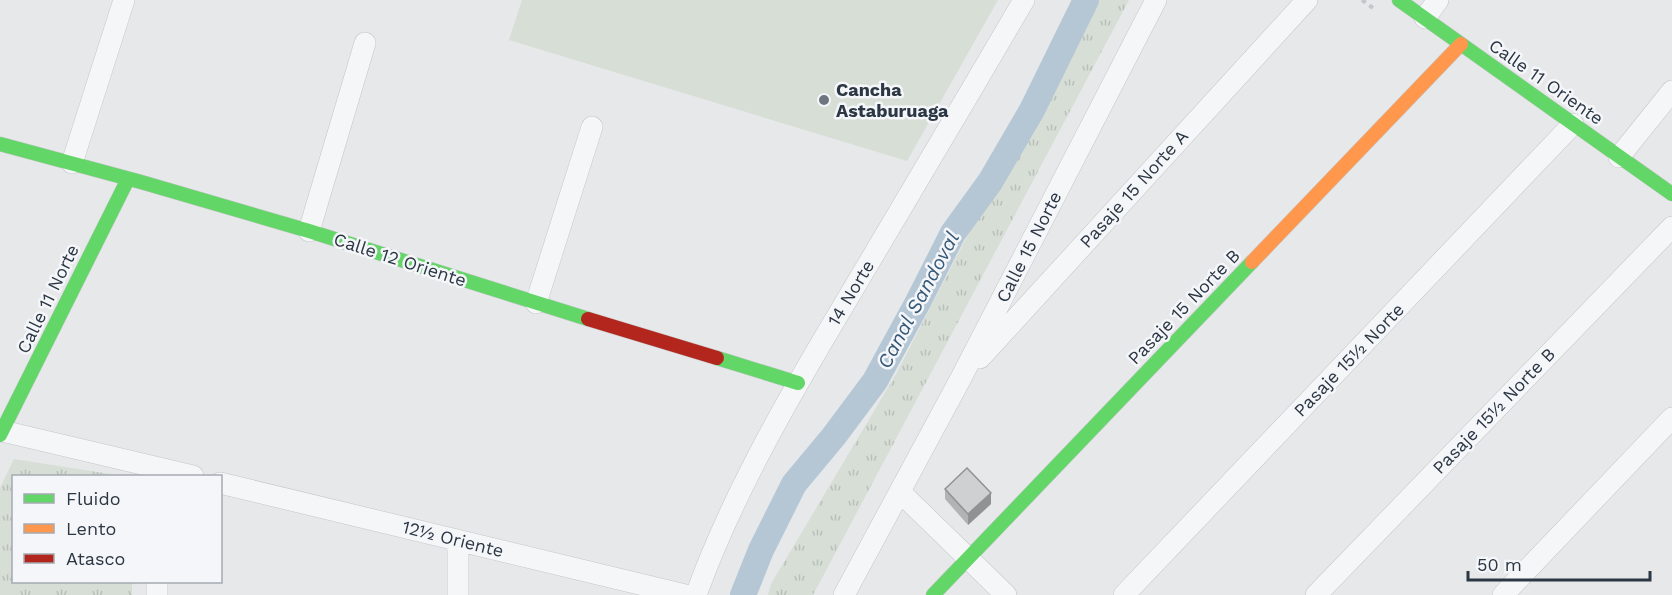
<svg xmlns="http://www.w3.org/2000/svg" width="1672" height="595" font-family="'Work Sans',sans-serif">
  <defs>
    <pattern id="park-tufts" width="24" height="20" patternUnits="userSpaceOnUse" patternTransform="scale(1.5)"><rect width="24" height="20" fill="#d7ded6"/><path d="M3 7l-1-3M5 7V3M7 7l1-3M15 17l-1-3M17 17v-4M19 17l1-3" fill="none" stroke="#b9bfb9"/></pattern>
  </defs>
  <rect width="100%" height="100%" fill="#e6e8ea"/>
  <path fill="url(#park-tufts)" d="M1089 0H1129L813 595H768L771 584 896 374Z
    M14 459 123 476H14V582H132V595H0V488Z"/>
  <path fill="#d7ded6" d="M522 0H998L907 161 509 40Z"/>
  <g fill="none" stroke-linecap="round" stroke-linejoin="round">
    <path stroke="#b5c6d4" stroke-width="26" d="M743 595 761 550 794 484 834 436 875 381 918 302 953 233 990 182 1032 110 1086 0"/>
    <defs>
      <path id="street" d="M1425 18 1438 0
        M1619 157 1672 91
        M72 163 124 0
        M309 231 365 43
        M536 303 592 127
        M980 358 1307 0
        M2 431 193 476
        M220 483 685 595
        M900 492 1006 595
        M157 595V582
        M458 595V541
        M696 595C734 490 794 388 851 293 909 195 967 98 1024 0
        M844 595 961 378 1156 0
        M1124 595 1573 124
        M1316 595 1672 227
        M1503 595 1672 418"/>
      <path id="fast" d="M1399 0 1672 194
        M0 144 141 182 309 231 588 319
        M717 358 798 383
        M0 435 128 179
        M933 595 1252 262"/>
      <path id="slow" d="M1252 262 1461 44"/>
      <path id="jam" d="M588 319 717 358"/>
    </defs>
    <use href="#street" stroke="#c4c6c8" stroke-width="22"/>
    <use href="#fast" stroke="#c4c6c8" stroke-width="15"/>
    <use href="#slow" stroke="#c4c6c8" stroke-width="15"/>
    <use href="#jam" stroke="#c4c6c8" stroke-width="15"/>
    <path stroke="#c4c7c9" stroke-width="4" stroke-dasharray="4.5 4.5" stroke-linecap="butt" d="M1362 0 1373 8"/>
    <use href="#street" stroke="#f5f6f7" stroke-width="21"/>
    <use href="#fast" stroke="#63d668" stroke-width="14"/>
    <use href="#slow" stroke="#ff974d" stroke-width="14"/>
    <use href="#jam" stroke="#b3261e" stroke-width="14"/>
  </g>
  <path fill="#b1b3b5" d="M945 489 991 504 968 525 945 499Z"/>
  <path fill="#909293" d="M991 493V504L968 525V514Z"/>
  <path fill="#ced0d2" stroke="#909293" stroke-width="1.5" d="M967 468 991 493 968 514 945 489Z"/>
  <circle fill="#6d757e" stroke="#f4f6f9" stroke-width="2" cx="824" cy="100" r="6"/>
  <g text-anchor="middle" stroke-width="5" stroke-linejoin="round" paint-order="stroke">
    <g font-size="18" fill="#2c3744" stroke="#f4f6f9">
      <text transform="translate(1546 82) rotate(35)" y="6">Calle 11 Oriente</text>
      <text transform="translate(1134 189) rotate(-48)" y="6">Pasaje 15 Norte A</text>
      <text transform="translate(1029 247) rotate(-63)" y="6">Calle 15 Norte</text>
      <text transform="translate(400 260) rotate(18)" y="6">Calle 12 Oriente</text>
      <text transform="translate(851 293) rotate(-59)" y="6">14 Norte</text>
      <text transform="translate(48 299) rotate(-64)" y="6">Calle 11 Norte</text>
      <text transform="translate(1184 307) rotate(-46)" y="6">Pasaje 15 Norte B</text>
      <text transform="translate(1349 360) rotate(-46)" y="6">Pasaje 15½ Norte</text>
      <text transform="translate(1494 411) rotate(-46)" y="6">Pasaje 15½ Norte B</text>
      <text transform="translate(453 539) rotate(14)" y="6">12½ Oriente</text>
    </g>
    <g font-size="18" font-weight="bold" fill="#2c3744" stroke="#f4f6f9" text-anchor="start">
      <text x="836" y="96">Cancha<tspan x="836" dy="21">Astaburuaga</tspan></text>
    </g>
    <g font-size="20" font-style="italic" fill="#365978" stroke="#f4f6f9">
      <text transform="translate(918 300) rotate(-62)" y="7">Canal Sandoval</text>
    </g>
  </g>
  <rect x="12" y="475" width="210" height="108" fill="#f4f6f9" stroke="#a4aab1" stroke-width="1.5"/>
  <rect x="24" y="494" width="30" height="9" fill="#63d668" stroke="#a4aab1" stroke-width="1.5"/>
  <text x="66" y="505" font-size="18" fill="#2c3744">Fluido</text>
  <rect x="24" y="524" width="30" height="9" fill="#ff974d" stroke="#a4aab1" stroke-width="1.5"/>
  <text x="66" y="535" font-size="18" fill="#2c3744">Lento</text>
  <rect x="24" y="554" width="30" height="9" fill="#b3261e" stroke="#a4aab1" stroke-width="1.5"/>
  <text x="66" y="565" font-size="18" fill="#2c3744">Atasco</text>
  <path d="M1468 571v9h182v-9" fill="none" stroke="#2c3744" stroke-width="3"/>
  <text x="1477" y="571" font-size="18" fill="#2c3744" stroke="#f4f6f9" stroke-width="4.5" paint-order="stroke">50 m</text>
</svg>
